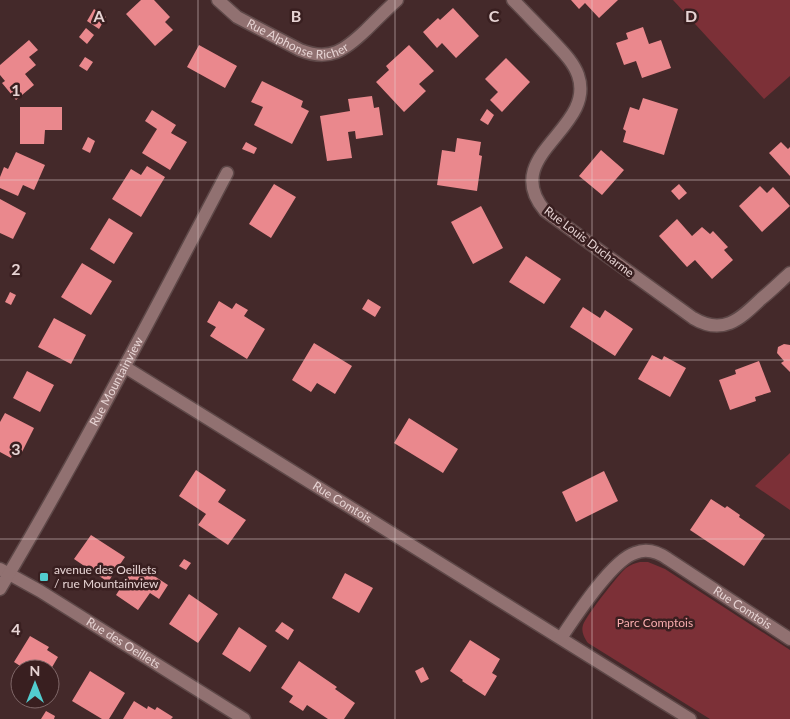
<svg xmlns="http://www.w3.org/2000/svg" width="790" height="719" font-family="Lato,sans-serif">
  <rect width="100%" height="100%" fill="#44292a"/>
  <path fill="#7c3037" d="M673 0H790V76L764 99Z
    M790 453V510L755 486Z
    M640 562H648L665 569 790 650V719H710L588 643C584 638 581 631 583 625 586 616 618 575 626 568 630 565 635 563 640 562Z"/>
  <path fill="#ea888d" d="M141 0H154L170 17 165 22 173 30 155 46 126 14Z
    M571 0H618L599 18 585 3 579 9Z
    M453 8 479 36 456 58 442 43 437 48 423 32 438 18 440 20Z
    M94 9 106 17 99 29 87 21Z
    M643 27 649 44 661 40 671 68 642 78 636 61 624 65 616 43 628 39 626 33Z
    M86 28 94 35 87 44 79 37Z
    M29 40 38 50 29 57 36 65 25 74 34 85 16 100 2 83 5 81 0 75V65Z
    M199 45 237 66 225 88 187 67Z
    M409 45 434 71 419 84 426 91 404 112 376 82 389 70 386 66Z
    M85 57 93 62 87 71 79 66Z
    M506 58 530 82 502 112 490 100 498 92 485 79Z
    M262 81 303 101 301 107 309 111 292 144 254 125 263 107 251 102Z
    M372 96 374 108 379 107 383 135 356 139 355 131 348 132 352 158 327 161 320 116 350 111 348 99Z
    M643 98 678 109 664 155 623 142 626 131 623 129 630 107 639 110Z
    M20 107H62V130H45L44 144H20Z
    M487 109 494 115 488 125 480 120Z
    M152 110 176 125 171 133 187 142 170 170 142 153 157 129 145 121Z
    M88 137 95 141 90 153 82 149Z
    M457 138 481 142 479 155 482 156 477 191 437 185 442 150 455 152Z
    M246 142 257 148 254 154 242 149Z
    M781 142 788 149 790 147V176L769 153Z
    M601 150 624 170 602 195 579 176Z
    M16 152 45 165 34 190 23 185 18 196 0 188V177L4 167 8 169Z
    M147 166 165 177 141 217 112 199 131 169 141 175Z
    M274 184 296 197 271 238 249 224Z
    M679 184 687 193 679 200 671 191Z
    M760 186 767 193 773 187 790 206 762 232 739 206Z
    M0 199 26 213 13 239 0 233Z
    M481 206 503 248 473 264 451 222Z
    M109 218 133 233 114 264 90 249Z
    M677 219 692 236 702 227 710 234 713 231 728 247 724 250 733 260 712 279 695 260 687 267 659 236Z
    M526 256 561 279 544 304 509 282Z
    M82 263 112 281 91 315 61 297Z
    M10 292 16 295 11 305 5 302Z
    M368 299 381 307 375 317 362 309Z
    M219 301 232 309 236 303 248 310 244 316 265 329 247 359 210 336 216 327 207 322Z
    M583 307 600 318 605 310 633 329 615 356 570 327Z
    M54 318 86 335 71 364 38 347Z
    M314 343 352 366 335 394 317 383 311 392 292 380Z
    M784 344 790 345V372L781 363 784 361 777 353 778 347Z
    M652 355 662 360 664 356 686 368 670 397 638 379Z
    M759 361 771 392 755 397 756 401 730 410 719 380 736 374 735 370Z
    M27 371 54 385 40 412 13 398Z
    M5 413 34 428 22 452 15 449 11 458 0 452V422Z
    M409 418 458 449 443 473 394 443Z
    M196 470 226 490 218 502 246 520 228 545 198 525 206 514 179 496Z
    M604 471 618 501 576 522 562 492Z
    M711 499 725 508 727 506 740 515 739 517 765 535 744 566 690 530Z
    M91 535 125 557 108 582 74 559Z
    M184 559 191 563 186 570 179 566Z
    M136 564 168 585 159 599 150 593 138 610 116 595Z
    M345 573 373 588 359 613 332 598Z
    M189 594 218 614 198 643 169 624Z
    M282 622 294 630 288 640 275 631Z
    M239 627 267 646 250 672 222 654Z
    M30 636 49 647 47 650 58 657 51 669H25L14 662Z
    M470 640 500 659 492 673 497 676 485 696 462 681 463 680 450 671Z
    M299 661 337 687 335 689 355 703 344 719H328L307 705 303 711 289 702 293 696 281 688Z
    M423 667 429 679 421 683 415 671Z
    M90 671 125 693 109 719H102L72 701Z
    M134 701 147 709 148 706 155 710 157 707 173 717 171 719H123Z
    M46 711 55 716 54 719H41Z"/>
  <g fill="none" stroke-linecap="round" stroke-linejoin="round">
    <defs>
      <g id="street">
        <path id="s1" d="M218 0 237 17 300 50C330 62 345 50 366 30 376 20 386 10 397 0"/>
        <path d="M513 0C526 13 538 26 551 39 561 50 573 61 578 75 597 129 498 155 545 211L693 318C723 336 740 319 761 299 771 291 780 282 790 273"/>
        <path id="s2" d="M125 367 690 719"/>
        <path id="s3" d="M0 569 40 591 244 719"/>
        <path id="s4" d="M0 589C81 453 153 313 227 173"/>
        <path id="s5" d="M561 638C575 617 612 560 635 553 647 548 658 552 668 559L790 639"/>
      </g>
    </defs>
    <use href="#street" stroke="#5e4848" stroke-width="15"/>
    <use href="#street" stroke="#917171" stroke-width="12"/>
  </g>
  <path fill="none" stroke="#e7d4d4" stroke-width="1" stroke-opacity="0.55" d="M198 0V719M395 0V719M592 0V719M0 180H790M0 360H790M0 539H790"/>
  <rect fill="#52cdcf" stroke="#391f20" stroke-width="2" x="39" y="572" width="10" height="10" rx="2.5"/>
  <g text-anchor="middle" stroke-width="5" stroke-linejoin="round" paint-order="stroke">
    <g font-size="12" fill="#e7d4d4" stroke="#391f20">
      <text dy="4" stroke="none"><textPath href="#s1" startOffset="92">Rue Alphonse Richer</textPath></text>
      <text transform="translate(589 242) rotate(37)" y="4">Rue Louis Ducharme</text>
      <text dy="4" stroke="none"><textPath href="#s4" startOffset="238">Rue Mountainview</textPath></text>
      <text dy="4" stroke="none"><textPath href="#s2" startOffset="256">Rue Comtois</textPath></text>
      <text dy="4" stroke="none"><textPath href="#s5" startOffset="238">Rue Comtois</textPath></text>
      <text dy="4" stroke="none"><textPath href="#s3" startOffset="144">Rue des Oeillets</textPath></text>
    </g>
    <g font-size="12" fill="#e7d4d4" stroke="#391f20" text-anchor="start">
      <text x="54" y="574">avenue des Oeillets<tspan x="54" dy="14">/ rue Mountainview</tspan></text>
    </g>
    <g font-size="12" fill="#f6aaac" stroke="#391f20">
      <text x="655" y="627">Parc Comptois</text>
    </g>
  </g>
  <g font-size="16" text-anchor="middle" font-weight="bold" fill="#e7d4d4" stroke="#391f20" stroke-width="5" stroke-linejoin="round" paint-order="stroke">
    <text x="99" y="22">A</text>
    <text x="296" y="22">B</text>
    <text x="494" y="22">C</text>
    <text x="691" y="22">D</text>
    <text x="16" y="96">1</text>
    <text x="16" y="275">2</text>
    <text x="16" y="455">3</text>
    <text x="16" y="635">4</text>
  </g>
  <g transform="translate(35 684)"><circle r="24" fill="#391f20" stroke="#7f6768"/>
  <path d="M0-4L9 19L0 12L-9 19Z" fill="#52cdcf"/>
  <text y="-8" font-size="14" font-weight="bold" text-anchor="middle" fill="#e7d4d4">N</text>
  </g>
</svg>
